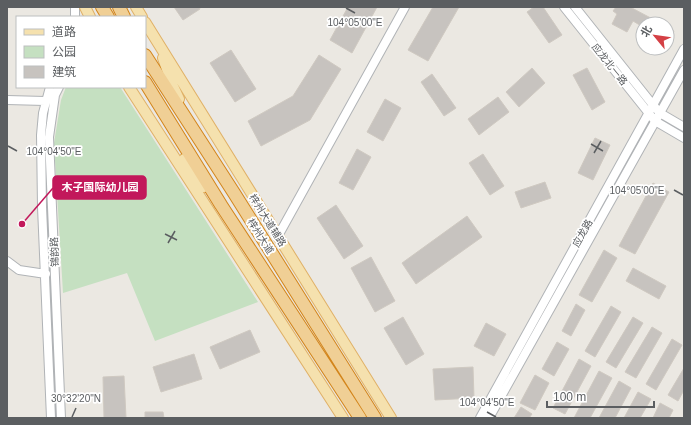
<svg xmlns="http://www.w3.org/2000/svg" width="691" height="425" font-family="Arial,'Noto Sans SC',sans-serif">
  <rect width="100%" height="100%" fill="#ebe8e2"/>
  <path fill="#c5e0c1" d="M66 87H120L258 302 155 341 127 273 63 293 54 143 61 100Z"/>
  <path fill="#c7c3bf" stroke="#cfc9c1" d="M174 7H199L200 9 183 20Z
    M348 7H377L352 53 330 40Z
    M433 7H459L428 61 408 50Z
    M534 7H543L562 35 549 43 527 12Z
    M616 7H630L662 24H643V27L633 21 627 32 612 24 617 14 613 11Z
    M667 27 674 31 669 41 667 40Z
    M231 50 256 89 235 102 210 63Z
    M319 55 341 69 310 120 261 146 248 121 293 96Z
    M532 68 545 83 519 107 506 92Z
    M587 68 605 102 592 110 573 75Z
    M432 74 456 108 444 116 421 82Z
    M498 97 509 112 479 135 468 119Z
    M385 99 401 108 383 141 367 132Z
    M595 138 610 145 593 180 578 173Z
    M357 149 371 157 353 190 339 183Z
    M483 154 504 186 490 195 469 163Z
    M545 182 551 198 521 208 515 192Z
    M653 183 669 192 635 254 619 246Z
    M336 205 363 246 344 259 317 218Z
    M467 216 482 237 416 284 402 263Z
    M604 250 617 258 592 302 579 295Z
    M371 257 395 301 375 312 351 268Z
    M633 268 666 286 659 299 626 281Z
    M576 304 585 310 571 336 562 331Z
    M611 306 621 312 595 357 585 351Z
    M403 317 424 354 406 365 384 328Z
    M633 317 643 323 616 368 606 362Z
    M486 323 506 334 494 356 474 346Z
    M652 327 662 333 636 378 625 372Z
    M250 330 260 352 220 369 210 347Z
    M672 339 682 345 656 390 646 384Z
    M557 342 569 349 554 376 542 369Z
    M194 354 202 379 161 392 153 367Z
    M579 359 591 366 565 414 553 408Z
    M473 367 474 398 435 400 433 369Z
    M684 368V390L678 401 668 395Z
    M599 371 612 378 590 418H574Z
    M535 375 549 383 535 410 520 403Z
    M124 376 126 418H104L103 377Z
    M619 381 631 388 615 418H599Z
    M638 392 651 399 640 418H624Z
    M660 403 673 410 669 418H653Z
    M521 407 532 414 529 418H514Z
    M145 412H163L164 418H145Z"/>
  <g fill="none" stroke-linecap="round" stroke-linejoin="round">
    <defs>
      <path id="minor" d="M564 7 655 121 684 138
        M575 7 653 105 660 113 684 127
        M75 17V7
        M50 87 43 113 41 135 42 207 51 418
        M59 87 55 95 49 137 61 418
        M7 100 45 101
        M278 236 405 7
        M7 261 19 270 46 274
        M480 418 684 49
        M489 418 684 70"/>
      <path id="major" d="M85 7 90 17
        M136 7 142 17
        M145 22 391 418
        M163 58 173 86 179 99
        M129 87 343 418
        M184 159 204 187"/>
      <path id="highway" d="M102 7 108 17
        M119 7 124 17
        M145 55 234 193 375 418
        M145 82 221 205 360 418"/>
    </defs>
    <use href="#minor" stroke="#b0b3b6" stroke-width="10"/>
    <use href="#major" stroke="#e0b167" stroke-width="12"/>
    <use href="#highway" stroke="#d3851b" stroke-width="14"/>
    <use href="#minor" stroke="#fff" stroke-width="8"/>
    <use href="#major" stroke="#f5e1ae" stroke-width="10"/>
    <use href="#highway" stroke="#f0cf95" stroke-width="12"/>
  </g>
  <path fill="none" stroke="#5b5e61" stroke-width="1.5" d="M346 8 355 13M591 144 603 151M8 146 17 151M594 153 601 141M674 190 683 195M165 234 177 240M168 243 175 231M487 412 496 417M72 417 76 408"/>
  <g text-anchor="middle" stroke-width="3.5" stroke-linejoin="round" paint-order="stroke">
    <g font-size="10" fill="#5b5e61" stroke="#fff">
      <text transform="translate(610 64) rotate(51)" y="4">应龙北一路</text>
      <text transform="translate(268 220) rotate(58)" y="4">梓州大道辅路</text>
      <text transform="translate(582 233) rotate(-61)" y="4">应龙路</text>
      <text transform="translate(261 236) rotate(58)" y="4">梓州大道</text>
      <text transform="translate(54 252) rotate(-92)" y="4">锦韵路</text>
    </g>
  </g>
  <g font-size="10" text-anchor="middle" fill="#5b5e61" stroke="#fff" stroke-width="3.5" stroke-linejoin="round" paint-order="stroke">
    <text x="355" y="26">104°05'00"E</text>
    <text x="54" y="155">104°04'50"E</text>
    <text x="637" y="194">104°05'00"E</text>
    <text x="76" y="402">30°32'20"N</text>
    <text x="487" y="406">104°04'50"E</text>
  </g>
  <path fill="none" stroke="#c2185b" stroke-width="1.5" d="M22 224L53 188"/>
  <circle fill="#c2185b" stroke="#fff" stroke-width="1.5" cx="22" cy="224" r="4"/>
  <rect fill="#c2185b" stroke="#c2185b" stroke-width="1.5" x="53" y="176" width="93" height="23" rx="4"/>
  <g font-size="11" text-anchor="middle" font-weight="bold" fill="#fff">
    <text x="100" y="191">木子国际幼儿园</text>
  </g>
  <rect width="691" height="425" fill="none" stroke="#5b5e61" stroke-width="16"/>
  <rect x="16" y="16" width="130" height="72" fill="#ffffff" stroke="#bdbfc0"/>
  <rect x="24" y="29" width="20" height="6" fill="#f5e1ae" stroke="#bdbfc0"/>
  <text x="52" y="36" font-size="12" fill="#5b5e61">道路</text>
  <rect x="24" y="46" width="20" height="12" fill="#c5e0c1" stroke="#bdbfc0"/>
  <text x="52" y="56" font-size="12" fill="#5b5e61">公园</text>
  <rect x="24" y="66" width="20" height="12" fill="#c7c3bf" stroke="#bdbfc0"/>
  <text x="52" y="76" font-size="12" fill="#5b5e61">建筑</text>
  <g transform="translate(655 36) rotate(299)"><circle r="19" fill="#ffffff" stroke="#bdbfc0"/>
  <path d="M0-3L7 15L0 10L-7 15Z" fill="#d44045"/>
  <text y="-6" font-size="11" font-weight="bold" text-anchor="middle" fill="#5b5e61">北</text>
  </g>
  <path d="M547 401v6h107v-6" fill="none" stroke="#5b5e61" stroke-width="2"/>
  <text x="553" y="401" font-size="12" fill="#5b5e61" stroke="#ffffff" stroke-width="3" paint-order="stroke">100 m</text>
</svg>
